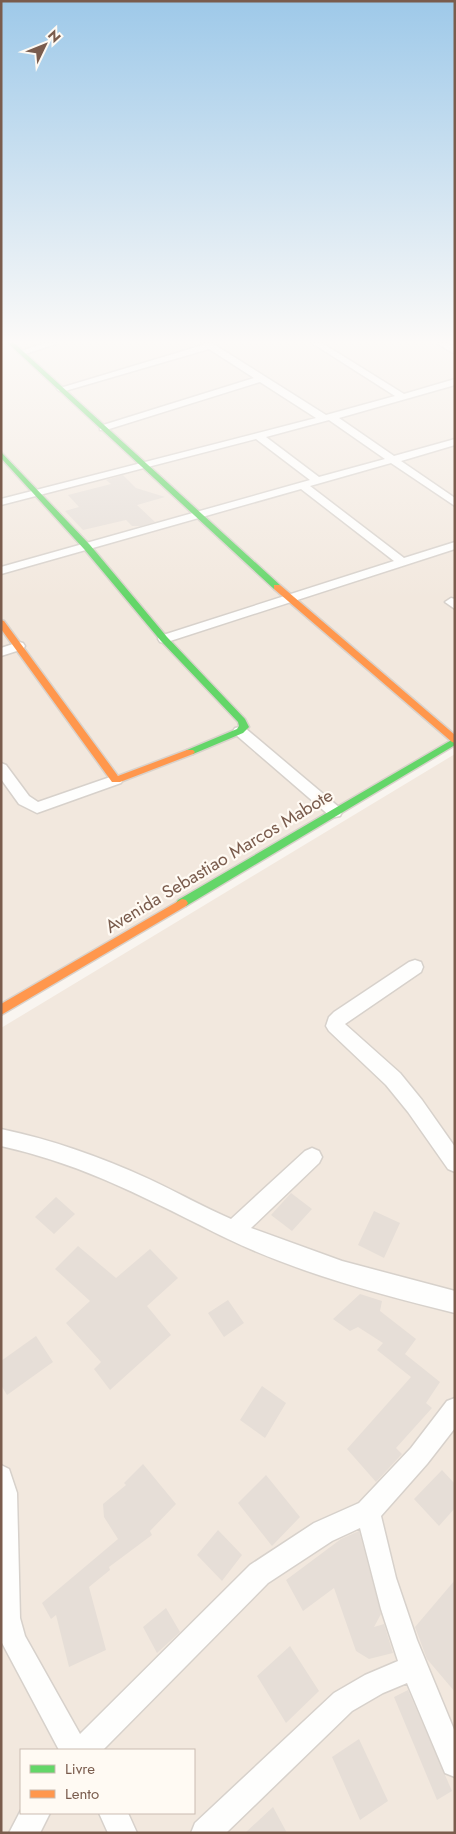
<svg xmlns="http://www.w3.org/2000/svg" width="456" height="1834" font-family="Jost,sans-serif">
  <rect width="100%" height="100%" fill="#f9f5f0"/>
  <path fill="#f2e8de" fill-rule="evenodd" d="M1 343H455V745L1 1015Z
    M455 754V1833H1V1028ZM21 1750H194V1813H21Z"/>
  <path fill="#e6ded7" d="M123 475 136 488 165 497 137 505 155 522 141 526H132L126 520 83 530 65 511 79 507 68 495 111 484 106 480Z
    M291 1193 312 1209 292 1231 271 1215Z
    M56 1197 75 1214 54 1234 35 1217Z
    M374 1211 400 1223 384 1258 358 1245Z
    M78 1246 116 1278 150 1249 178 1278 147 1306 171 1335 110 1390 94 1369 101 1362 66 1323 90 1301 55 1269Z
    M360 1294 382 1301 380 1311 416 1339 405 1354 440 1382 426 1403 432 1408 396 1448 402 1454 376 1482 347 1449 411 1377 377 1350 383 1343 358 1327 350 1331 333 1319Z
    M228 1300 244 1323 224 1337 208 1313Z
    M36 1336 53 1362 7 1395 1 1385V1361Z
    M262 1386 286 1403 265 1438 240 1420Z
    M143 1464 176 1504 150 1531 152 1535 109 1567 110 1570 89 1587 106 1650 69 1667 56 1615 51 1619 42 1603 118 1539 104 1517 103 1504 126 1485 124 1483Z
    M442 1470 455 1484V1508L439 1526 414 1499Z
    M266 1475 300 1517 272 1546 238 1503Z
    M218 1530 242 1555 222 1581 197 1555Z
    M359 1531 381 1614 374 1627 384 1624 393 1653 369 1659 356 1651 334 1588 303 1611 286 1580 341 1539Z
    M455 1580V1692L427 1659 415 1627Z
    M166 1608 180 1632 157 1653 143 1627Z
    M290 1646 319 1691 286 1723 257 1676Z
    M408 1690 452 1791 437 1800 394 1697Z
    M359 1739 388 1801 360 1820 332 1757Z
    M273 1807 287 1833H245Z"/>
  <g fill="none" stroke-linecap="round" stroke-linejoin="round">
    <defs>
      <path id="street" d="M45 343H59L22 355 18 352Z
        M202 343H212L326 415 395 396 312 343H322L404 394 455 379V385L339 418 394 456 455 439V445L401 461 455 498V506L391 463 310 486 404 558 455 542V549L164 643 160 642 158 639 160 636 394 561 301 489 1 574V567L310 480 256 439 1 505V499L316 418 260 382 106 430H100V426L254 378 209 349 65 391H59L57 389 203 345ZM329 420 385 459 319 477 266 437Z
        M436 343H446L455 347V354Z
        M451 598 455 599V609L445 602Z
        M19 642 23 643 25 646 23 649 1 656V648Z
        M240 727 245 728 340 808 342 812 340 816 335 817 330 816 235 734 233 731 235 728Z
        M1 763 6 765 29 796 38 802 116 775 121 777 123 780 121 783 37 813 19 804 1 779Z
        M415 960 421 962 423 967 421 972 345 1024 400 1073 422 1100 455 1147V1172L448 1169 408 1112 386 1085 329 1031 326 1026 329 1017 334 1012 409 962Z
        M1 1129C53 1140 101 1157 149 1179 177 1192 203 1207 231 1219L305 1151 312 1148 319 1151 322 1157 319 1163 251 1228 342 1261 455 1291V1313C378 1294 299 1273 228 1239 151 1201 87 1165 1 1146Z
        M455 1398V1428L427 1464 381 1516 396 1578 417 1640 455 1732V1777L445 1773 407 1683 383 1693 352 1711 226 1833H191L195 1823 334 1693 365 1675 398 1661 381 1609 360 1528 332 1541 268 1583 103 1750H59L1 1641V1465L9 1469 17 1493 20 1618 25 1636 80 1734 250 1565 314 1523 359 1503 411 1448 447 1401Z
        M21 1810V1813H50L40 1833H9Z
        M99 1813H128L137 1833H108Z"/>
      <path id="fast" d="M8 343H14L280 585V589H274Z
        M1 452 90 545 167 637 245 719 249 727 243 733 193 754H187L185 752 187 750 237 729 239 726 238 722 161 641 84 549 1 458Z
        M455 738V745L186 906H178L176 903 178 900Z"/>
      <path id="slow" d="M274 585H280L455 735V743L452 742 274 589Z
        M1 620 4 621 118 776 187 750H193L195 752 193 754 120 782H112L1 629Z
        M182 899 186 900 188 903 186 906 1 1015V1004Z"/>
    </defs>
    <use href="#street" stroke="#d7d1cb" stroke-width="3"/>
    <use href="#fast" stroke="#d9d2cb" stroke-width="3"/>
    <use href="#slow" stroke="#d9d2cb" stroke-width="3"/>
    <use href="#street" fill="#fefefd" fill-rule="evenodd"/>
    <use href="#fast" fill="#63d668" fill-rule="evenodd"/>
    <use href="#slow" fill="#ff974d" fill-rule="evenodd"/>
  </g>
  <linearGradient id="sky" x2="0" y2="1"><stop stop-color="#9ec9e9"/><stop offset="0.57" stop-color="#fcfaf8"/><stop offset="1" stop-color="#fcfaf8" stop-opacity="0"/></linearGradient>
  <rect width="456" height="600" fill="url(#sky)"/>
  <g text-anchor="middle" stroke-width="4.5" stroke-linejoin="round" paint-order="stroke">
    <g font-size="18" fill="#7a5c4d" stroke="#fffaf3">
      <text transform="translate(219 861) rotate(-31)" y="6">Avenida Sebastiao Marcos Mabote</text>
    </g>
  </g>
  <rect width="456" height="1834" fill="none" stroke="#7a5c4d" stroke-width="5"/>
  <rect x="20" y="1749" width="175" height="65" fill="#fffaf3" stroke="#cabbb1"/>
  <rect x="30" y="1765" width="25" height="8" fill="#63d668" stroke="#cabbb1"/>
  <text x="65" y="1774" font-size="15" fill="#7a5c4d">Livre</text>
  <rect x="30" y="1790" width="25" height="8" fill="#ff974d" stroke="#cabbb1"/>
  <text x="65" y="1799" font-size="15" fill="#7a5c4d">Lento</text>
  <g transform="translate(45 45) rotate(47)" stroke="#fffaf3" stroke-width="4" paint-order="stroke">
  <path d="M0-4L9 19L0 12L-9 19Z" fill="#7a5c4d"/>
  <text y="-8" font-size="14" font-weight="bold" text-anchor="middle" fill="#7a5c4d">N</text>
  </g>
</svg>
